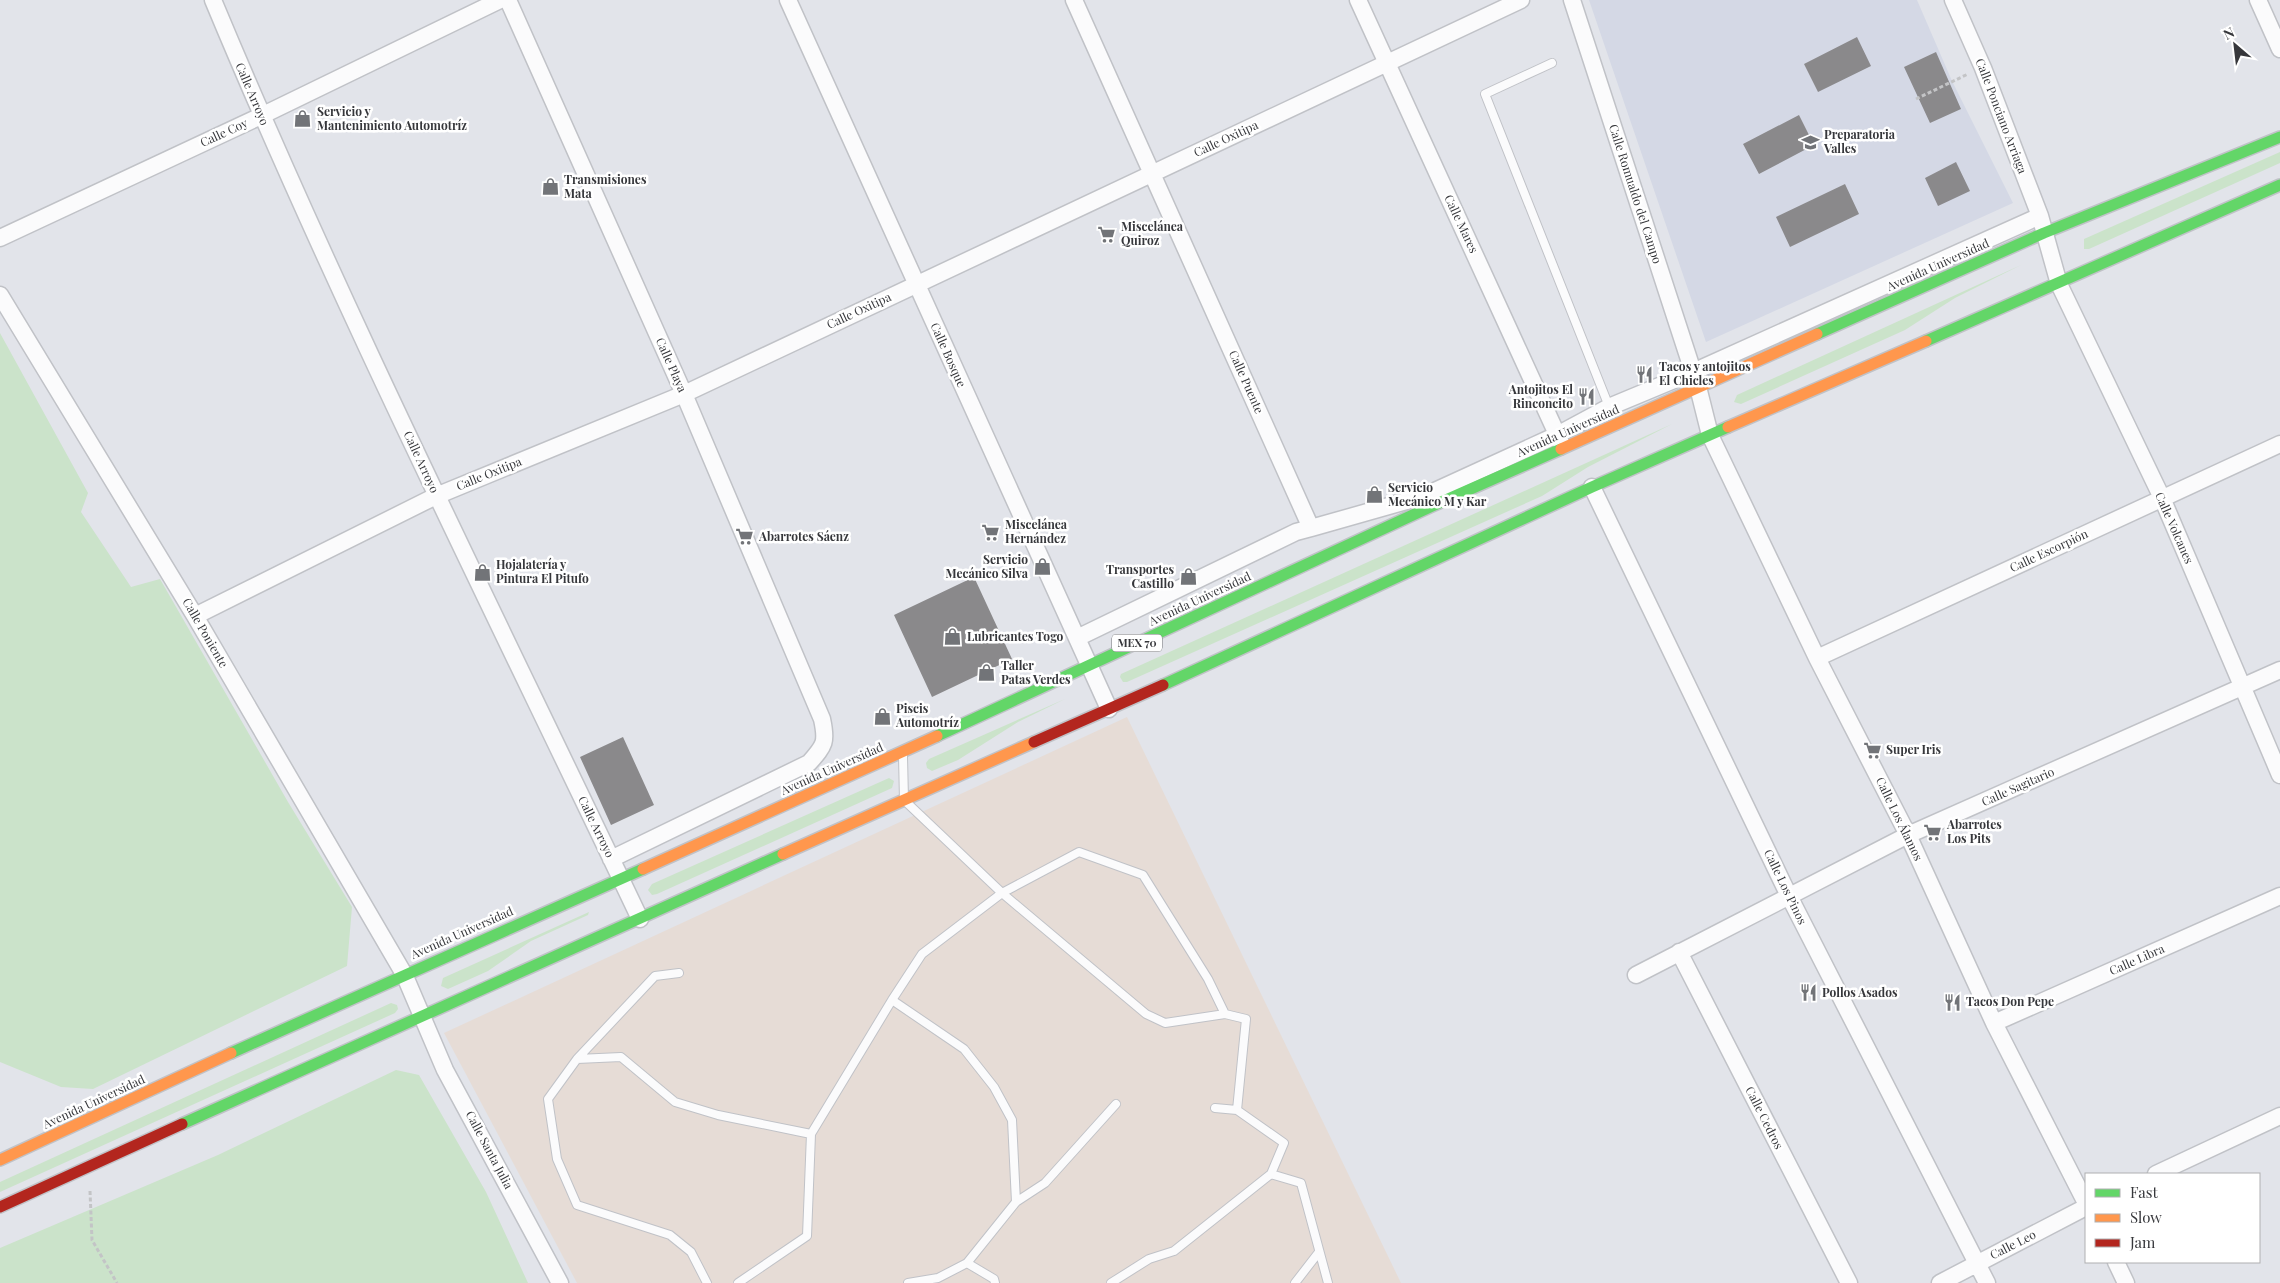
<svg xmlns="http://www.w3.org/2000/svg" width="2280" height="1283" font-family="'Playfair Display',serif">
  <rect width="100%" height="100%" fill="#e2e4ea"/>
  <path fill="#e6dcd6" d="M1127 717 1401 1283H577L444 1033Z"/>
  <path fill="#d4d8e5" d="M1589 0H1917L1952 81 2013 203 1706 342Z"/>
  <path fill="#cbe3ca" d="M2280 152V163L2089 249H2084V239Z
    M2021 265 1955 298 1905 330 1741 404 1734 402 1737 395Z
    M0 333 88 493 81 512 131 587 160 579 288 802 352 907 347 966 93 1089 61 1087 0 1062Z
    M1672 424 1588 467 1542 496 1127 682H1123L1120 677 1121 674Z
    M1065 699 1018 722 958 760 932 771 927 768 926 763 929 759Z
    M889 778 894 781 892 788 657 894 652 895 648 890 652 884Z
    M589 912 588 915 531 941 488 971 448 989 441 986 443 978Z
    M391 1003 397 1005 398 1009 395 1013 0 1192V1182Z
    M396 1070 419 1075 486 1192 528 1283H0V1248L218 1155Z"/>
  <path fill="#8a898b" d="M1857 37 1871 66 1818 92 1804 64Z
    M1936 52 1961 109 1930 123 1904 67Z
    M1799 115 1814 145 1759 174 1743 144Z
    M1956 162 1970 191 1938 206 1925 178Z
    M1845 184 1859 214 1790 247 1776 217Z
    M974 577 1012 659 932 697 894 615Z
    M623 737 654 805 611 825 580 757Z"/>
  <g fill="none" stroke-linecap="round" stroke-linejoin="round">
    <defs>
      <path id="lane" d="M1552 63 1485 94 1610 409
        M903 756 904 800 1002 893 1146 1014 1165 1023 1225 1014
        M892 1000 964 1049 994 1087 1012 1120 1016 1202
        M577 1059 655 976 679 973
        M1215 1108 1237 1110 1284 1143 1271 1174 1301 1183 1328 1283
        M967 1263 994 1279 995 1283
        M707 1283 691 1252 670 1235 577 1205 557 1159 548 1099 577 1059 621 1057 675 1102 718 1115 811 1134
        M738 1283 807 1236 811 1134 892 1000 922 954 1002 893 1079 852 1143 875 1208 979 1225 1014 1246 1019 1237 1110
        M908 1283 938 1278 967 1263 1016 1202 1045 1183 1116 1104
        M1111 1283 1149 1259 1174 1251 1271 1174
        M1295 1283 1319 1252"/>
      <path id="street" d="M213 0C343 312 495 614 640 919
        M508 0 684 394 822 719C827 742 825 745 809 763L611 859
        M788 0 1109 709
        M1074 0 1311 528 1296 532 1077 638
        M1358 0 1561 443
        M1572 0 1698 387 1710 435 1817 658 1908 835 1994 1023 2086 1203
        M1953 0 1983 68 2040 216 2059 284 2162 498 2280 775
        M2258 0 2280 49
        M0 238 261 116 500 0
        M0 295 195 616 404 974 445 1070 560 1283
        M1592 487 1789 896 1987 1283
        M1311 528 1424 496 1557 435 1609 407 1693 372 2040 216
        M195 616 436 496 684 394 1521 0
        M1817 658 2280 444
        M1679 952 1849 1283
        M1636 975 1908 835 2280 670
        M1994 1023 2280 896
        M2156 1174 2280 1116
        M2116 1262 2126 1283
        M1940 1283 2086 1207"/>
      <path id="fast" d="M1817 334 2044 233 2280 137
        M1926 341 2280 185
        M1163 685 1592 487 1728 427
        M937 736 1430 507 1561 449
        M231 1053 643 869
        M182 1124 783 854"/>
      <path id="slow" d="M1728 427 1926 341
        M1561 449 1817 334
        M783 854 1034 742
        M643 869 937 736
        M0 1160 231 1053"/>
      <path id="jam" d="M1034 742 1163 685
        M0 1207 182 1124"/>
    </defs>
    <use href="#lane" stroke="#c0c2c7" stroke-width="10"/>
    <use href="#street" stroke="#c0c2c7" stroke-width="19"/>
    <use href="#fast" stroke="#c0c2c7" stroke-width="14"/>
    <use href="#slow" stroke="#c0c2c7" stroke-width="14"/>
    <use href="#jam" stroke="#c0c2c7" stroke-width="14"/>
    <path stroke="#c3c4c6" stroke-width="3" stroke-dasharray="4 2.5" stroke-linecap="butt" d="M1916 99 1968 74
      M90 1191 92 1240 117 1283"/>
    <use href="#lane" stroke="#fbfbfc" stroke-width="8"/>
    <use href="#street" stroke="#fbfbfc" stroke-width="16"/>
    <use href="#fast" stroke="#63d668" stroke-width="11"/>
    <use href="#slow" stroke="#ff974d" stroke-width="11"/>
    <use href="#jam" stroke="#b3261e" stroke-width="11"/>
  </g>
  <defs>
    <symbol id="shop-bare" viewBox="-9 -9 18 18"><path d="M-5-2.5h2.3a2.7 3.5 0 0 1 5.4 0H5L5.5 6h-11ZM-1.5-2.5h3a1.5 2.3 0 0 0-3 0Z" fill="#727478" stroke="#fff" stroke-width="2.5" paint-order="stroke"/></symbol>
    <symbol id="school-bare" viewBox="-9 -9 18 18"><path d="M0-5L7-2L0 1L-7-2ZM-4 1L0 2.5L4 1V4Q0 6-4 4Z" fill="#727478" stroke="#fff" stroke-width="2.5" paint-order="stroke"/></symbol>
    <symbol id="supermarket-bare" viewBox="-9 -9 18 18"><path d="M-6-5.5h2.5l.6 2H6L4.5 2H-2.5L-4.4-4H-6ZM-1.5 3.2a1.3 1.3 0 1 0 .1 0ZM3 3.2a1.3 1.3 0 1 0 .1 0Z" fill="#727478" stroke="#fff" stroke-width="2.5" paint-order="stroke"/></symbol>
    <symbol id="restaurant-bare" viewBox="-9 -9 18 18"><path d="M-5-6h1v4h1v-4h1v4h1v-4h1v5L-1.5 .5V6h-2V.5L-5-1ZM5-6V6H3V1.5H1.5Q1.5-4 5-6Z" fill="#727478" stroke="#fff" stroke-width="2.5" paint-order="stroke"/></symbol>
  </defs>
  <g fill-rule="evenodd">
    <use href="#shop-bare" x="290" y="106" width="25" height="25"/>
    <use href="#school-bare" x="1798" y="130" width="25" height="25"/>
    <use href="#shop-bare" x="538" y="174" width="25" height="25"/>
    <use href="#supermarket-bare" x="1094" y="222" width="25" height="25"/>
    <use href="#restaurant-bare" x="1632" y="362" width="25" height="25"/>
    <use href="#restaurant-bare" x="1574" y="384" width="25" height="25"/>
    <use href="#shop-bare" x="1362" y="482" width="25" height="25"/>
    <use href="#supermarket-bare" x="978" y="520" width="25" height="25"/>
    <use href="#supermarket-bare" x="732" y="524" width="25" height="25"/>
    <use href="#shop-bare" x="1030" y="554" width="25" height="25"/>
    <use href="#shop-bare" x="470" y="560" width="25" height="25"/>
    <use href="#shop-bare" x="1176" y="564" width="25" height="25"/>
    <use href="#shop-bare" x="940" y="624" width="25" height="25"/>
    <use href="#shop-bare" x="974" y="660" width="25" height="25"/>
    <use href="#shop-bare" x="870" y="704" width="25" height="25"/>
    <use href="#supermarket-bare" x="1860" y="738" width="25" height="25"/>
    <use href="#supermarket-bare" x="1920" y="820" width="25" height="25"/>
    <use href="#restaurant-bare" x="1796" y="980" width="25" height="25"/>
    <use href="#restaurant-bare" x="1940" y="990" width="25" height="25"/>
  </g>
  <g text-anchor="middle" stroke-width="5" stroke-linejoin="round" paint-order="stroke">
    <rect fill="#fff" stroke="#727376" stroke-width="1" x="1112" y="634.5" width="50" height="17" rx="4"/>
    <g font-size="11" font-weight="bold" fill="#36373b">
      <text x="1137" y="647">MEX 70</text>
    </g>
    <g font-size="12" fill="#36373b" stroke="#fff">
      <text transform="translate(252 94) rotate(67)" y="4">Calle Arroyo</text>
      <text transform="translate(2001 116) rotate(69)" y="4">Calle Ponciano Arriaga</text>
      <text transform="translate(224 133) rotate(-25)" y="4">Calle Coy</text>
      <text transform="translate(1226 139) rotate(-25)" y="4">Calle Oxitipa</text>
      <text transform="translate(1635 194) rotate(72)" y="4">Calle Romualdo del Campo</text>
      <text transform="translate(1461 224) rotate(65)" y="4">Calle Mares</text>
      <text transform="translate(1938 265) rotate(-24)" y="4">Avenida Universidad</text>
      <text transform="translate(859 311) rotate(-25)" y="4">Calle Oxitipa</text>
      <text transform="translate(948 355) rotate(66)" y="4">Calle Bosque</text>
      <text transform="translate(671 365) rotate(66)" y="4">Calle Playa</text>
      <text transform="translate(1246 382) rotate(66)" y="4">Calle Puente</text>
      <text transform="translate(1568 431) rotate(-24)" y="4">Avenida Universidad</text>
      <text transform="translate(421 462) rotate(65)" y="4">Calle Arroyo</text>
      <text transform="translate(489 474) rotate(-22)" y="4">Calle Oxitipa</text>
      <text transform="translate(2174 528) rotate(66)" y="4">Calle Volcanes</text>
      <text transform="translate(2049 551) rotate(-25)" y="4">Calle Escorpión</text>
      <text transform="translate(1200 599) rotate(-25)" y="4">Avenida Universidad</text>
      <text transform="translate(205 633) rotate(60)" y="4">Calle Poniente</text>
      <text transform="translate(832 769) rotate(-24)" y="4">Avenida Universidad</text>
      <text transform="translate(2018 787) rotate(-24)" y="4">Calle Sagitario</text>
      <text transform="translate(1899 819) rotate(64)" y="4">Calle Los Álamos</text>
      <text transform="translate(596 827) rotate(64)" y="4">Calle Arroyo</text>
      <text transform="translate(1785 887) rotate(64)" y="4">Calle Los Pinos</text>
      <text transform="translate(462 933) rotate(-24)" y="4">Avenida Universidad</text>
      <text transform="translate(2137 960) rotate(-24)" y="4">Calle Libra</text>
      <text transform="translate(94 1102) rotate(-25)" y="4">Avenida Universidad</text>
      <text transform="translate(1764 1118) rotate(63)" y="4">Calle Cedros</text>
      <text transform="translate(489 1150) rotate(62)" y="4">Calle Santa Julia</text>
      <text transform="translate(2013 1245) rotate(-27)" y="4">Calle Leo</text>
    </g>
    <g font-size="12" font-weight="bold" fill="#36373b" stroke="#fff" text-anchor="start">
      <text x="317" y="116">Servicio y<tspan x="317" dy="14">Mantenimiento Automotríz</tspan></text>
      <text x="1824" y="139">Preparatoria<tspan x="1824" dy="14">Valles</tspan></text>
      <text x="564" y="184">Transmisiones<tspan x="564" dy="14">Mata</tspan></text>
      <text x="1121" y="231">Miscelánea<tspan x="1121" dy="14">Quiroz</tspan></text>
      <text x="1659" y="371">Tacos y antojitos<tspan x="1659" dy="14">El Chicles</tspan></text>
      <text x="1573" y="394" text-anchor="end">Antojitos El<tspan x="1573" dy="14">Rinconcito</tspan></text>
      <text x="1388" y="492">Servicio<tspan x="1388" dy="14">Mecánico M y Kar</tspan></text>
      <text x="1005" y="529">Miscelánea<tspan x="1005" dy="14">Hernández</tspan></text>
      <text x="759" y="541">Abarrotes Sáenz</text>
      <text x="1028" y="564" text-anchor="end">Servicio<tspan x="1028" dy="14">Mecánico Silva</tspan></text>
      <text x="496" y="569">Hojalatería y<tspan x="496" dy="14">Pintura El Pitufo</tspan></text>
      <text x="1174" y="574" text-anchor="end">Transportes<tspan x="1174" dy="14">Castillo</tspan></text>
      <text x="967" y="641">Lubricantes Togo</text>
      <text x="1001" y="670">Taller<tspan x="1001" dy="14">Patas Verdes</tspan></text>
      <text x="896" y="713">Piscis<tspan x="896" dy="14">Automotríz</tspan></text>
      <text x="1886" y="754">Super Iris</text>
      <text x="1947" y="829">Abarrotes<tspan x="1947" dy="14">Los Pits</tspan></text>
      <text x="1822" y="997">Pollos Asados</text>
      <text x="1966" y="1006">Tacos Don Pepe</text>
    </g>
  </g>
  <rect x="2085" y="1173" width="175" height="90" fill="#ffffff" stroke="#afafb1"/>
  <rect x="2095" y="1189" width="25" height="8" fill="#63d668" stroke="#afafb1"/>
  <text x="2130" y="1198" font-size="15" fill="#36373b">Fast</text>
  <rect x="2095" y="1214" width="25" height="8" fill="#ff974d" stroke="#afafb1"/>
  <text x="2130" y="1223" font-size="15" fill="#36373b">Slow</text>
  <rect x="2095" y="1239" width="25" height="8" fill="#b3261e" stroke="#afafb1"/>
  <text x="2130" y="1248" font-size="15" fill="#36373b">Jam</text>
  <g transform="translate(2235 45) rotate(332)" stroke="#ffffff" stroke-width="4" paint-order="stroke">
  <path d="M0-4L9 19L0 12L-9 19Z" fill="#36373b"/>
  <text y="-8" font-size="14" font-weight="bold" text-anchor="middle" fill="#36373b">N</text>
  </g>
</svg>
